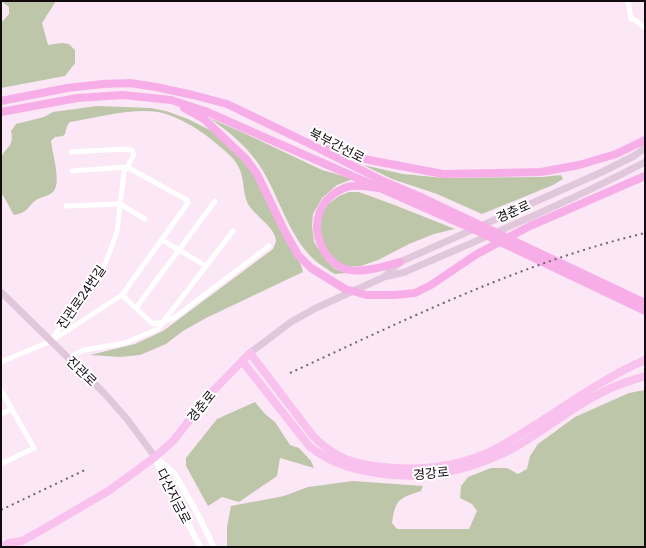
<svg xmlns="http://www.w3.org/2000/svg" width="646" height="548" font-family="Roboto,'Noto Sans KR',sans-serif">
  <rect width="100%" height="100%" fill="#fbe7f6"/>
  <path fill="#bec6a9" d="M1 1H56L42 23 48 45 62 43 69 44 75 50V63L65 76 1 88V23L9 14V7Z
    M97 106 151 108 166 111 188 119 212 131 229 146 256 176 283 234 301 265 303 272 206 318 183 331 166 344 140 355 120 357 90 355 135 344 163 331 273 249C274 246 276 243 276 240 275 227 254 215 248 204 242 192 245 178 238 166 233 156 221 148 212 140 199 129 175 115 158 112 130 108 97 118 70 122L67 126 65 134 63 136 55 137 51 141C52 152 62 183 53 192 49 196 41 197 36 200 26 208 29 212 14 215 9 208 7 200 1 193 1 184 0 166 1 159 4 147 15 148 11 131L16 124 44 117 53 112Z
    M209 118 244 133 322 170 353 179 337 185 322 198 313 214 312 225 314 242 323 256 335 269 347 273C344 273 339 274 335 274 333 273 329 271 327 269 293 250 282 203 263 171 250 149 230 132 209 118Z
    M363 165 403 174 444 178 541 177 561 175 563 179 553 185 482 214 437 194 392 179Z
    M349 192H359L392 204 455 229 434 234 409 244 378 260 361 266H348L336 263 321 242 320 218 327 205 339 196Z
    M645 390V547H227V527L231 506 284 496 308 487 353 481 423 486 421 491C400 498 395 499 392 523L397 529H469L477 511 472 504 460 498 461 486 468 477 491 468H507L518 474 527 469 530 456 538 444 575 417 629 393Z
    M255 402 265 414 275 422 290 445 299 448 311 461 314 468 280 458 277 476 239 502 222 497 208 506 186 466V458L217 419Z"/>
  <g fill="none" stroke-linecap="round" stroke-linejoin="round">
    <path stroke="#fff" stroke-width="5" d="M628 1 631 19 635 20 645 28
      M66 206 120 204 145 219
      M162 240 206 266
      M122 295 153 324 163 322 233 231
      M136 308 215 201
      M53 338 66 317 99 277 107 259 117 232 124 172 134 155 132 150 123 149 71 152
      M68 358 84 350 125 343 158 329 163 322 174 318 269 246
      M1 362 51 341 122 295 188 203 187 200 127 167 72 171
      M1 390 34 448 1 464
      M1 414 12 409"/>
    <path stroke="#fff" stroke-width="6" d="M155 457 174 473 195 509 214 547
      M156 459 164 482 182 511 200 547"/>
    <path stroke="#e1c7dc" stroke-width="7" d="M385 276 400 262 602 172 634 156 645 148
      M1 292 104 393 127 419 155 457
      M250 353 291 322 316 308 384 277 405 272C485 237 567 203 645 162"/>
    <path stroke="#f9c2ee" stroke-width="8" d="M242 361 310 447C334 465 354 470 383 474 426 480 471 470 510 450 540 434 567 411 597 395 612 386 628 381 645 376
      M2 547 9 543 22 541 47 527 110 490 155 457 173 441 210 394 250 353 313 436C334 458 354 464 383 467 417 471 454 467 485 454 503 446 519 435 535 425 571 402 606 377 645 360"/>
    <path stroke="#f7aee8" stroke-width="8" d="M1 101 67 88 103 84 130 83 156 87 193 95 227 104 310 144 383 181 423 198 645 303
      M184 108 204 119 246 159 257 174 285 232 298 255 311 268 345 289 367 295H395L415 293 431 285 477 254 530 226 645 176
      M1 112 77 98 123 95 171 100 205 111 473 229 645 311
      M324 148 369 160 443 174 541 172 579 165 616 154 645 140
      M377 188C368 187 356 184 347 187 319 197 310 224 323 249 328 258 336 266 345 269 362 274 384 266 400 262"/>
    <path stroke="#736670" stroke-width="2" stroke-dasharray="2 4" stroke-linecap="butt" d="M290 373C405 320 520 263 645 233
      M1 510 87 469"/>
  </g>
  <g text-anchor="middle" stroke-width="4" stroke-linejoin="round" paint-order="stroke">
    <g font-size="13" fill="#110a0f" stroke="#fff">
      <text transform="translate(337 145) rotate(27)" y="5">북부간선로</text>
      <text transform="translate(513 211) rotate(-24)" y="5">경춘로</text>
      <text transform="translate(81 297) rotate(-55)" y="5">진관로24번길</text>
      <text transform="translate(82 371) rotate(44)" y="5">진관로</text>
      <text transform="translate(201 406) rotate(-51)" y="5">경춘로</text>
      <text transform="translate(431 473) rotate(-6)" y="5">경강로</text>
      <text transform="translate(174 496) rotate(63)" y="5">다산지금로</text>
    </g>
  </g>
  <rect width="646" height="548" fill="none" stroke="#110a0f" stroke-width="4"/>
</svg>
